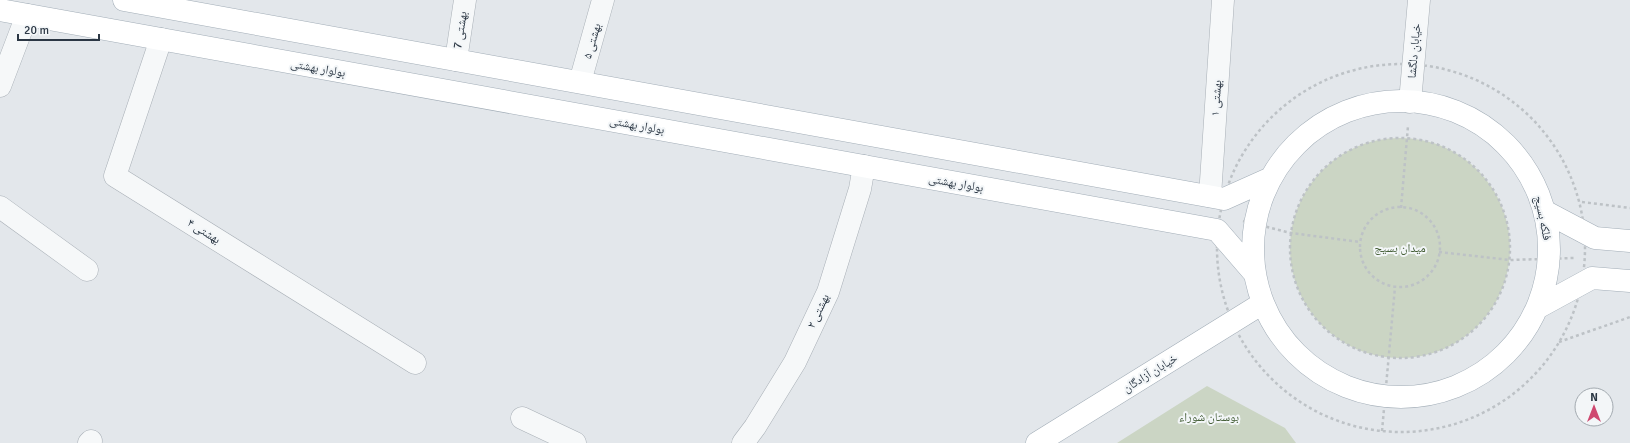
<svg xmlns="http://www.w3.org/2000/svg" width="1630" height="443" font-family="Signika,'Noto Naskh Arabic',sans-serif">
  <rect width="100%" height="100%" fill="#e3e7eb"/>
  <path fill="#cbd5c4" d="M1290 248a110 110 0 1 1 220 0a110 110 0 1 1-220 0Z
    M1207 386 1285 428 1296 443H1117Z"/>
  <g fill="none" stroke-linecap="round" stroke-linejoin="round">
    <defs>
      <path id="minor" d="M161 39 115 176 415 363
        M456 60 465 0
        M580 82 603 0
        M0 86 27 15
        M1410 102 1419 0
        M1210 196 1223 0
        M0 207 87 270
        M522 418 575 443
        M89 443 91 441
        M743 443 755 427 795 362 828 292 860 189 864 166"/>
      <path id="major" d="M124 0 1224 199 1271 178
        M0 10 1217 230 1255 274
        M1253 249a148 148 0 1 1 296 0a148 148 0 1 1-296 0Z
        M1544 211 1595 238 1630 241
        M1537 308 1592 278 1630 281
        M1037 443 1263 303"/>
    </defs>
    <use href="#minor" stroke="#a8afb6" stroke-width="23"/>
    <use href="#major" stroke="#a2adb7" stroke-width="23"/>
    <path stroke="#bdc2c6" stroke-width="2.5" stroke-dasharray="3 3" stroke-linecap="butt" d="M1217 248a184 184 0 1 1 368 0a184 184 0 1 1-368 0Z
      M1290 248a110 110 0 1 1 220 0a110 110 0 1 1-220 0Z
      M1582 202 1630 208
      M1360 247a40 40 0 1 1 80 0a40 40 0 1 1-80 0Z
      M1401 208 1408 126
      M1243 221 1291 233 1360 242
      M1439 252 1510 260 1574 258
      M1559 342 1630 317
      M1382 431 1395 287"/>
    <use href="#minor" stroke="#f6f8f9" stroke-width="22"/>
    <use href="#major" stroke="#fff" stroke-width="22"/>
  </g>
  <g text-anchor="middle" stroke-width="4" stroke-linejoin="round" paint-order="stroke">
    <g font-size="12" fill="#2b3744" stroke="#f3f6f8">
      <text transform="translate(460 30) rotate(-81)" y="4">بهشتی 7</text>
      <text transform="translate(592 41) rotate(-74)" y="4">بهشتی ۵</text>
      <text transform="translate(1414 51) rotate(-85)" y="4">خیابان دلگشا</text>
      <text transform="translate(318 68) rotate(10)" y="4">بولوار بهشتی</text>
      <text transform="translate(1216 98) rotate(-86)" y="4">بهشتی ۱</text>
      <text transform="translate(637 125) rotate(10)" y="4">بولوار بهشتی</text>
      <text transform="translate(956 183) rotate(10)" y="4">بولوار بهشتی</text>
      <text transform="translate(1543 218) rotate(78)" y="4">فلکه بسیج</text>
      <text transform="translate(204 231) rotate(32)" y="4">بهشتی ۴</text>
      <text transform="translate(818 311) rotate(-65)" y="4">بهشتی ۲</text>
      <text transform="translate(1150 373) rotate(-32)" y="4">خیابان آزادگان</text>
    </g>
    <g font-size="12" fill="#455f38" stroke="#f3f6f8">
      <text x="1400" y="252">میدان بسیج</text>
      <text x="1209" y="421">بوستان شوراء</text>
    </g>
  </g>
  <g transform="translate(1594 407)"><circle r="19" fill="#f3f6f8" stroke="#a3aab0"/>
  <path d="M0-3L7 15L0 10L-7 15Z" fill="#cf4970"/>
  <text y="-6" font-size="11" font-weight="bold" text-anchor="middle" fill="#2b3744">N</text>
  </g>
  <path d="M18 34v6h81v-6" fill="none" stroke="#2b3744" stroke-width="2"/>
  <text x="24" y="34" font-size="12" fill="#2b3744" stroke="#f3f6f8" stroke-width="3" paint-order="stroke">20 m</text>
</svg>
